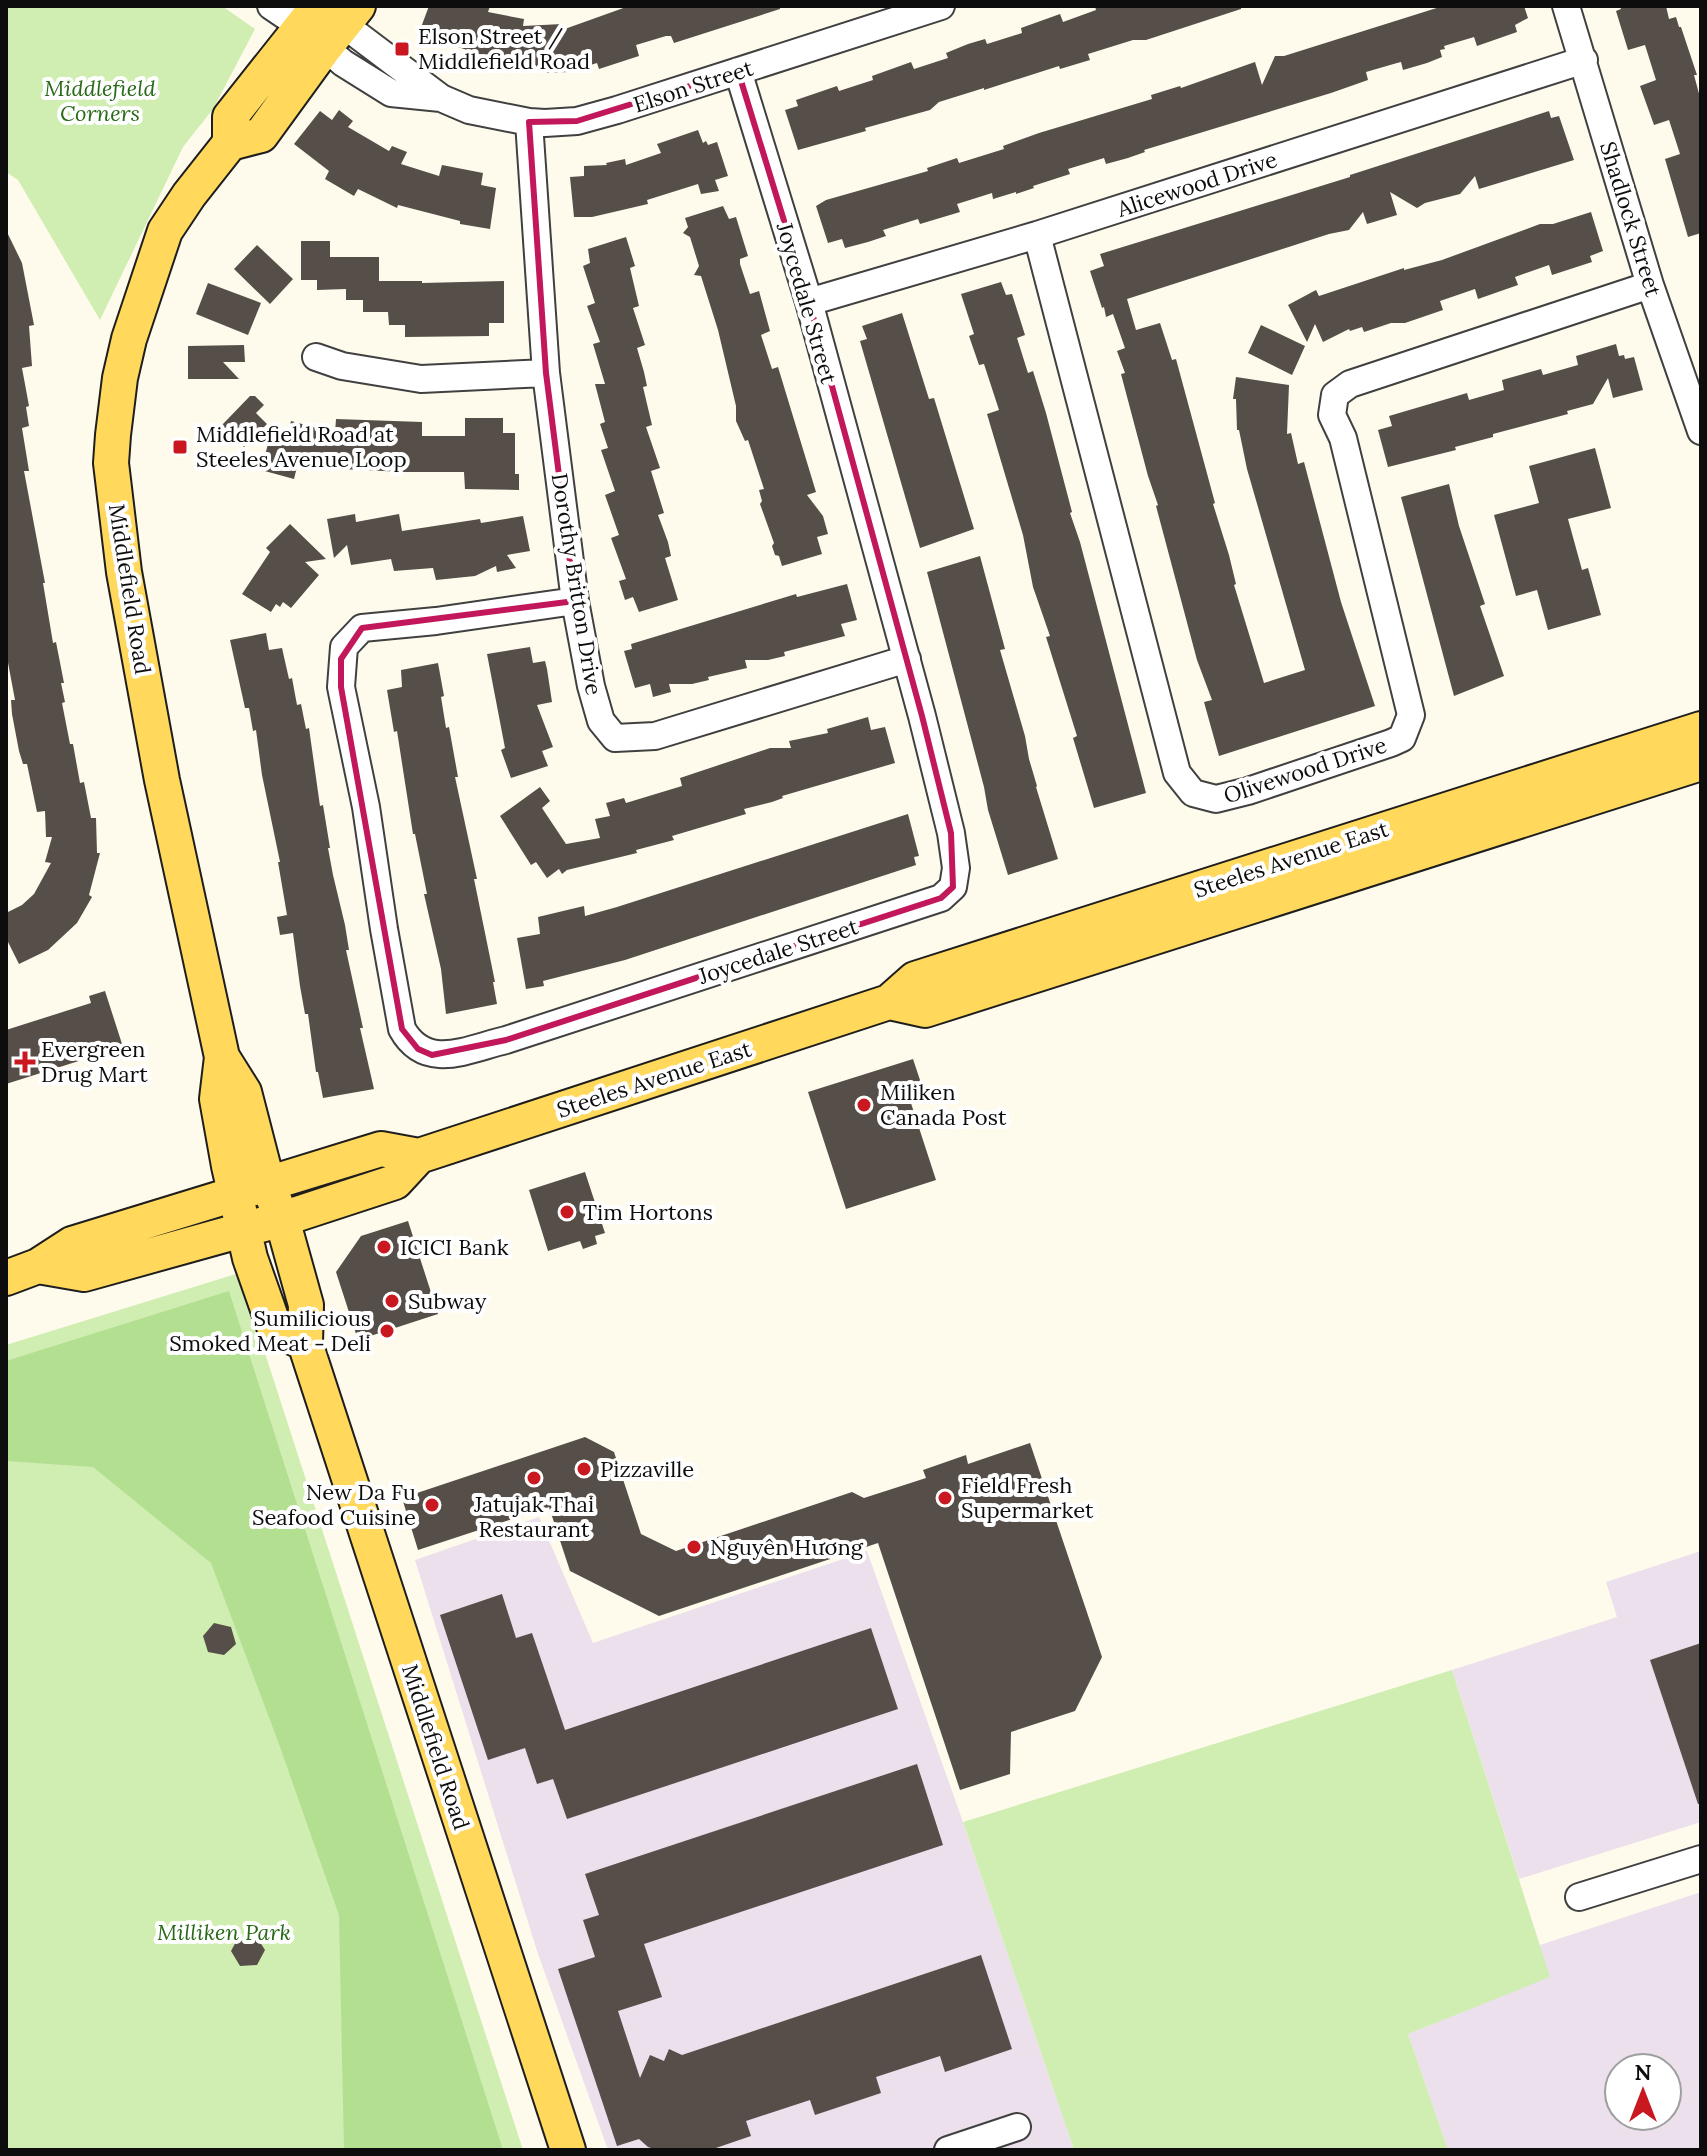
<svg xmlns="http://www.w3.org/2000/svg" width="1707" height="2156" font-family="Lora,serif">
  <rect width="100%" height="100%" fill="#fffbec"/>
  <path fill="#ebe0ec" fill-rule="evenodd" d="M539 1517 593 1643 867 1551 963 1822 1074 2150H608L537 1951 415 1560Z
    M1701 1551V1822L1519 1879 1452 1670 1617 1617 1606 1582Z
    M1701 1892V2150H1448L1408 2034 1549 1977 1540 1945ZM1619 2068H1667V2116H1619Z"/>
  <path fill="#d0edb2" d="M6 6H222L255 29 213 109 183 147 100 320 18 180 6 172Z
    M239 1273 523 2150H6V1345Z
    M1452 1670 1550 1977 1408 2034 1448 2150H1074L963 1822Z"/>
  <path fill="#b3df90" d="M229 1291 503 2150H344L339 1915 279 1744 211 1563 93 1467 6 1461V1361Z"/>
  <path fill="#564e48" d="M429 6H490L488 12 524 19 523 26 562 24V30L629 6H780V9L674 43 671 36H666L636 45 639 56 599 69 597 63 568 72 547 73V67H533L532 64 504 59 502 64 484 61 485 56 443 42V39L420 30Z
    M1095 6H1241V9L1146 40H1133L1088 54 1090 60 1060 69 1059 66 984 90V88L939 102 930 110 865 128 866 131 798 150 785 110 798 106 796 100 837 86 839 91 873 80 872 76 911 62 914 69 948 58 946 53 968 44 985 39 987 44 1022 33 1021 28 1060 14 1063 22 1096 10Z
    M1443 6H1524L1528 18 1515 25 1517 32 1477 46 1474 37 1444 46 1445 49 1440 50 1442 57 1427 63 1403 70 1401 62 1397 63 1366 72 1368 80 1331 93 1144 150 1145 152 1128 158 1106 164 1104 158 1068 169 1070 174 1033 186 1034 188 1016 194V192L993 199 992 193 957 204 960 212 920 224 918 219 883 230 886 236 868 242 845 248 842 239 828 243 816 206 826 200 928 171 927 168 957 158 959 163 1004 149 1003 146 1039 133 1152 99 1151 95 1180 86 1181 88 1255 62 1262 85 1275 56H1284Z
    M1620 6H1666L1669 19 1676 17 1679 27H1681L1697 75H1694L1701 101V233L1688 237 1665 159 1680 154 1669 120 1654 125 1640 86 1656 80 1645 45 1628 50 1616 11 1621 9Z
    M339 110 353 121 348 127 389 151 392 146 407 152 401 164 439 176 442 165 483 173 481 185 496 188 490 229 460 224V221L398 205 397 208 358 189 354 196 325 179 329 171 294 144 320 111 332 120Z
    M1549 111 1551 118 1559 116 1574 160 1479 189 1475 176 1460 194 1425 203 1417 208 1390 192 1397 215 1367 224 1363 212 1349 230 1329 234 1127 299 1136 330 1160 323 1172 360 1176 359 1215 503 1213 504 1229 555 1236 584 1234 585 1264 683 1305 670 1247 469 1239 430H1237L1236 399H1233L1236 377 1289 385 1287 434 1291 433 1298 464 1304 462 1341 602 1375 706 1219 756 1204 702 1212 700 1197 660 1156 506 1158 505 1148 476 1121 374 1125 373 1117 351 1125 348 1113 314 1106 317 1104 307 1102 308 1090 271 1104 266 1100 254 1350 177V175Z
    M698 130 703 143 706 141 708 145 717 142 728 176 715 180 719 191 701 194 698 184 647 200 648 204 592 217H574L570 177 584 176V166L607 165 606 163 625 159 626 165 661 153 657 144Z
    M723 206 729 219 736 217 748 256 740 259V264L750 294 759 291 770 331 761 335 772 369 778 367 816 492 807 495 823 516 828 534 817 537 822 554 782 566 779 556 775 555 772 546 774 543 760 504 762 501 759 490 764 489 748 440 745 441 736 421V406L718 330 701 276 694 275 699 266 690 237 683 233 688 227 685 218Z
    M1591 212 1603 251 1590 256 1592 262 1552 275 1549 265 1515 277 1518 285 1478 299 1475 289 1440 301 1443 310 1405 323H1391L1364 332 1362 327 1350 331 1349 329 1323 342 1315 324 1307 342 1288 305 1316 290 1319 296 1404 268V270L1442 260 1540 224H1553Z
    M6 230 22 263 34 325 29 326 32 366 22 368 29 406 26 407 29 426 22 428 29 471H24L45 583H43L53 643 56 642 64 683H61L65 702 62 703 70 744H73L80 783 84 782 91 818H96L97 853H100L89 895 92 897 77 923 48 950 19 964 6 938V913L22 905 34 894 51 863 45 862 52 837H46L45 811 37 812 27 764H23L19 751 12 714 11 700H15L6 652Z
    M626 237 635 266 630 268 639 306 633 308 645 345 637 348 644 372 647 386 643 387 652 425 646 427 660 468 651 471 664 513 658 515 668 542 671 556 665 558 678 600 639 612 633 597 625 600 619 581 626 579 611 538 619 535 605 495 615 491 601 450 608 448 600 424 605 422 595 384H605L593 344 600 342 587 306 595 303 583 266 590 263 588 249Z
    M301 241H330V257H379V281H422V283L504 281V323H489V336L405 337V325H389L388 312H363V300H346V289L317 290V280H301Z
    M257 245 293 279 270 304 234 269Z
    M1001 282 1006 295 1012 294 1025 335 1017 338 1028 373 1033 371 1046 413 1072 512 1070 513 1080 542 1146 793 1094 808 1073 738 1077 736 1046 637 1050 636 1033 587 1023 535 987 414 999 410 984 364 979 365 969 336 974 334 961 294Z
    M208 283 261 303 248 335 196 314Z
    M902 313 929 399 934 398 938 411 974 529 920 548 860 341 867 339 862 326Z
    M1261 325 1305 346 1292 375 1248 353Z
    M1616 344 1619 356 1624 355 1625 359 1634 357 1643 390 1613 398 1608 378 1593 404 1567 411 1568 414 1493 434V437L1455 447 1456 450 1388 467 1378 430 1392 426 1389 416 1467 393 1469 400 1504 390 1502 380 1541 369 1543 375 1578 365 1576 356Z
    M244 345 245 362H223L239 379H188V346Z
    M250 396H255L264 405 256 413 267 424 244 447 222 425Z
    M465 418H503V433H515V474H519V490L465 489 464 472H405L297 467 294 479 261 470 272 429 286 443 291 421 335 433 336 419 422 422V436H465Z
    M1595 448 1611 508 1568 519 1582 570 1588 568 1601 615 1548 630 1537 590 1516 596 1494 515 1539 503 1529 466Z
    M1449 484 1459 526 1485 604 1480 606 1504 676 1454 696 1401 497Z
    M355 514 356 522 399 514 402 531 480 519 481 523 523 516 530 551 507 555 516 568 497 572 496 566 475 576 436 580 433 568 394 571 391 559 351 565 347 545 334 558 327 519Z
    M290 524 326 559 305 562 319 575 291 608 283 602 280 607 276 604 271 612 242 594 270 552 266 548Z
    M980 556 1005 649 1000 650 1025 736 1029 759 1037 786 1036 787 1058 859 1008 875 988 810 984 787 927 572Z
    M847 584 857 620 841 624 845 636 784 652 785 656 768 660H745L747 668 708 677 709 680 692 684H669L671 692 653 697 650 684 635 688 624 651 632 649 631 644 796 594 797 597Z
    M266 633 269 650 282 648 289 679 292 678 297 705 301 704 306 729 309 728 320 806 323 805 330 848H328L333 875 345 925 349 950H346L363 1028H360L374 1089 323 1098 318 1072H316L308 1014H305L300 986 293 933 280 935 277 917 287 915 278 862H280L262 775 256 730 253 731 249 708H245L230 640Z
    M530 647 533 663 545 661 547 669 552 702 537 705 553 747 542 751 548 766 511 778 501 750 505 748 487 654Z
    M438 663 444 696 441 697 446 728 449 727 458 777H455L477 879H474L495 982H493L497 1004 446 1014 441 969 424 894H427L415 834H413L397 731 394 732 387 690 402 687 401 670Z
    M868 717 871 730 885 727 895 763 782 796 783 798 772 802 744 809 746 814 672 836 674 840 636 850 637 853 567 870 562 874 559 869 547 878 536 862 531 865 500 816 540 787 550 801 542 808 566 844 600 838 595 819 610 816 606 803 624 798 626 803 682 786 680 778 770 748H791L789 741 828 733 827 729Z
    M908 814 919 856 914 857 916 865 625 960 543 981 544 986 526 989 517 938 540 934 538 917 584 906 585 916 617 907Z
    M105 991 123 1047 6 1084V1030L91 1003 89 996Z
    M913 1059 923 1089 908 1094 936 1180 846 1209 808 1092Z
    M585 1172 605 1233 595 1236 597 1244 583 1249 580 1241 548 1251 529 1190Z
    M408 1221 438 1314 358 1340 336 1272 361 1236Z
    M585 1437 614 1452 641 1534 676 1551 852 1492 864 1498 926 1478 923 1470 966 1455 968 1464 1030 1443 1102 1657 1075 1711 1011 1732 1010 1774 960 1790 878 1543 659 1616 570 1571 549 1507 418 1550 402 1498Z
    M502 1594 516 1638 532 1633 565 1730 871 1628 898 1709 567 1819 553 1779 537 1784 525 1748 488 1760 440 1615Z
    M214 1623 231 1627 236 1644 224 1655 208 1652 203 1636Z
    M1701 1643V1804H1698L1650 1660Z
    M917 1764 943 1845 644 1944 662 1997 618 2011 640 2078 650 2055 664 2061 669 2049 682 2055 981 1955 1012 2049 945 2072 940 2056 876 2077 881 2093 815 2115 810 2100 746 2121 751 2136 710 2150H657L648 2147 639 2139 617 2146 558 1969 595 1957 583 1920 599 1915 585 1874Z
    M239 1936H256L265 1950 257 1965 240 1966 231 1951Z"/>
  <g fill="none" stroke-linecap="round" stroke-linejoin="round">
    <defs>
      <path id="minor" d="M271 6 302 27 343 63 391 93 441 98
        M1566 6 1650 285 1701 431
        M331 15 441 98 469 110 529 122 545 123 577 121 617 110 941 6
        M529 122 546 373 575 601 591 686 601 721 615 738 655 736 907 659
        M1037 235 1177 773 1193 793 1216 799 1248 791 1391 743 1402 738 1411 715 1343 438 1332 415 1335 395 1350 384 1650 285
        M809 302 1037 235 1584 60
        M316 357 342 366 421 379 546 373
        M575 601 436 621 362 628 344 647 341 687 366 807 384 929 402 1029C426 1072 468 1049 506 1040L941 898 953 887 956 868 951 833 922 716 809 302 738 71
        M1579 1897 1701 1859
        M948 2150 1017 2127"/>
      <path id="major" d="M230 143 261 135 325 47 358 6
        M889 1002 925 1010 1701 763
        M222 1057 244 1092 268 1185 282 1219 306 1305 305 1343 568 2150
        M38 1266 84 1274 282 1219 395 1182 419 1156
        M6 1278 38 1266 72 1244 381 1149 419 1156 889 1002 915 979 1701 729
        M305 1343 275 1329 250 1258 229 1166 217 1099 222 1057 162 780 124 572 111 463 113 435 120 378 129 339 165 231 189 195 230 143V117L318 6"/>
    </defs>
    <use href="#minor" stroke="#404040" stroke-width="30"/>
    <use href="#major" stroke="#1e1e1e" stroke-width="38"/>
    <use href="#minor" stroke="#fff" stroke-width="26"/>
    <use href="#major" stroke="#ffd85c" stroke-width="34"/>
  </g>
  <path fill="none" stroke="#c2185b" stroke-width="6" stroke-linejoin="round" d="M738 71 809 302 922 716 951 833 953 887 941 898 506 1040 432 1055 418 1049 402 1029 341 687V659L362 628 575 601 546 373 529 122 577 121Z"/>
  <g fill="#c91820" stroke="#fff" stroke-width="3">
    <rect x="394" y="41" width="16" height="16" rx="4"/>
    <rect x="172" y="439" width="16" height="16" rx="4"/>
    <path d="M21 1050h8v8h8v8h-8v8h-8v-8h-8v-8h8z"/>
    <circle cx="864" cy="1105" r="8"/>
    <circle cx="567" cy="1212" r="8"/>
    <circle cx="384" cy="1247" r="8"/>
    <circle cx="392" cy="1301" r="8"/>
    <circle cx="387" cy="1331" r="8"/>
    <circle cx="584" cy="1469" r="8"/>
    <circle cx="534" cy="1478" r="8"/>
    <circle cx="945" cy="1498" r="8"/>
    <circle cx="432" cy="1505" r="8"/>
    <circle cx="694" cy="1547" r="8"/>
  </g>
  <g text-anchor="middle" stroke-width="8" stroke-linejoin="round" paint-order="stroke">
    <g font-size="22" fill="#0d0d0d" stroke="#fff" text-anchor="start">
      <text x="418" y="44">Elson Street /<tspan x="418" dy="25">Middlefield Road</tspan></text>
      <text x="196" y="442">Middlefield Road at<tspan x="196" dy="25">Steeles Avenue Loop</tspan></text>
      <text x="41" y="1057">Evergreen<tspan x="41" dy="25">Drug Mart</tspan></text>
      <text x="880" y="1100">Miliken<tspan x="880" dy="25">Canada Post</tspan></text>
      <text x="583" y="1220">Tim Hortons</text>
      <text x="400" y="1255">ICICI Bank</text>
      <text x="408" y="1309">Subway</text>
      <text x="371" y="1326" text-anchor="end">Sumilicious<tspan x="371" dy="25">Smoked Meat - Deli</tspan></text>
      <text x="600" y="1477">Pizzaville</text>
      <text x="961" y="1493">Field Fresh<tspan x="961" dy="25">Supermarket</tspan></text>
      <text x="416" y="1500" text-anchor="end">New Da Fu<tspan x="416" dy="25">Seafood Cuisine</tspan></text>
      <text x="534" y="1512" text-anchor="middle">Jatujak Thai<tspan x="534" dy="25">Restaurant</tspan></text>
      <text x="710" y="1555">Nguyên Hương</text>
    </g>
    <g font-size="22" fill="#0d0d0d" stroke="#fff">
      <text transform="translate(693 86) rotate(-18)" y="8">Elson Street</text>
      <text transform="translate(1197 184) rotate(-18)" y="8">Alicewood Drive</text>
      <text transform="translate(1631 219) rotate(73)" y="8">Shadlock Street</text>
      <text transform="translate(807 303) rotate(74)" y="8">Joycedale Street</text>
      <text transform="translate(577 584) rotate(81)" y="8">Dorothy Britton Drive</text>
      <text transform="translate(130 589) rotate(81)" y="8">Middlefield Road</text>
      <text transform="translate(1305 770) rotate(-18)" y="8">Olivewood Drive</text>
      <text transform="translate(1291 859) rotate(-18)" y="8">Steeles Avenue East</text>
      <text transform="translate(778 951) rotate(-18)" y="8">Joycedale Street</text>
      <text transform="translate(654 1079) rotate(-18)" y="8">Steeles Avenue East</text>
      <text transform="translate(436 1747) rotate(72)" y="8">Middlefield Road</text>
    </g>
    <g font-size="22" font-style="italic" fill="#286a17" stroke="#fff">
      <text x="100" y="96">Middlefield<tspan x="100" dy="25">Corners</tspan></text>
      <text x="224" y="1940">Milliken Park</text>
    </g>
  </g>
  <rect width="1707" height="2156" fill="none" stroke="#0d0d0d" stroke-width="16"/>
  <g transform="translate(1643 2092)"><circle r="38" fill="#ffffff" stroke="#9e9e9e" stroke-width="2"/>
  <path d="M0-6L14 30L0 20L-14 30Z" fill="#c91820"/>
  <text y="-12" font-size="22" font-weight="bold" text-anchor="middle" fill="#0d0d0d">N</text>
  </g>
</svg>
